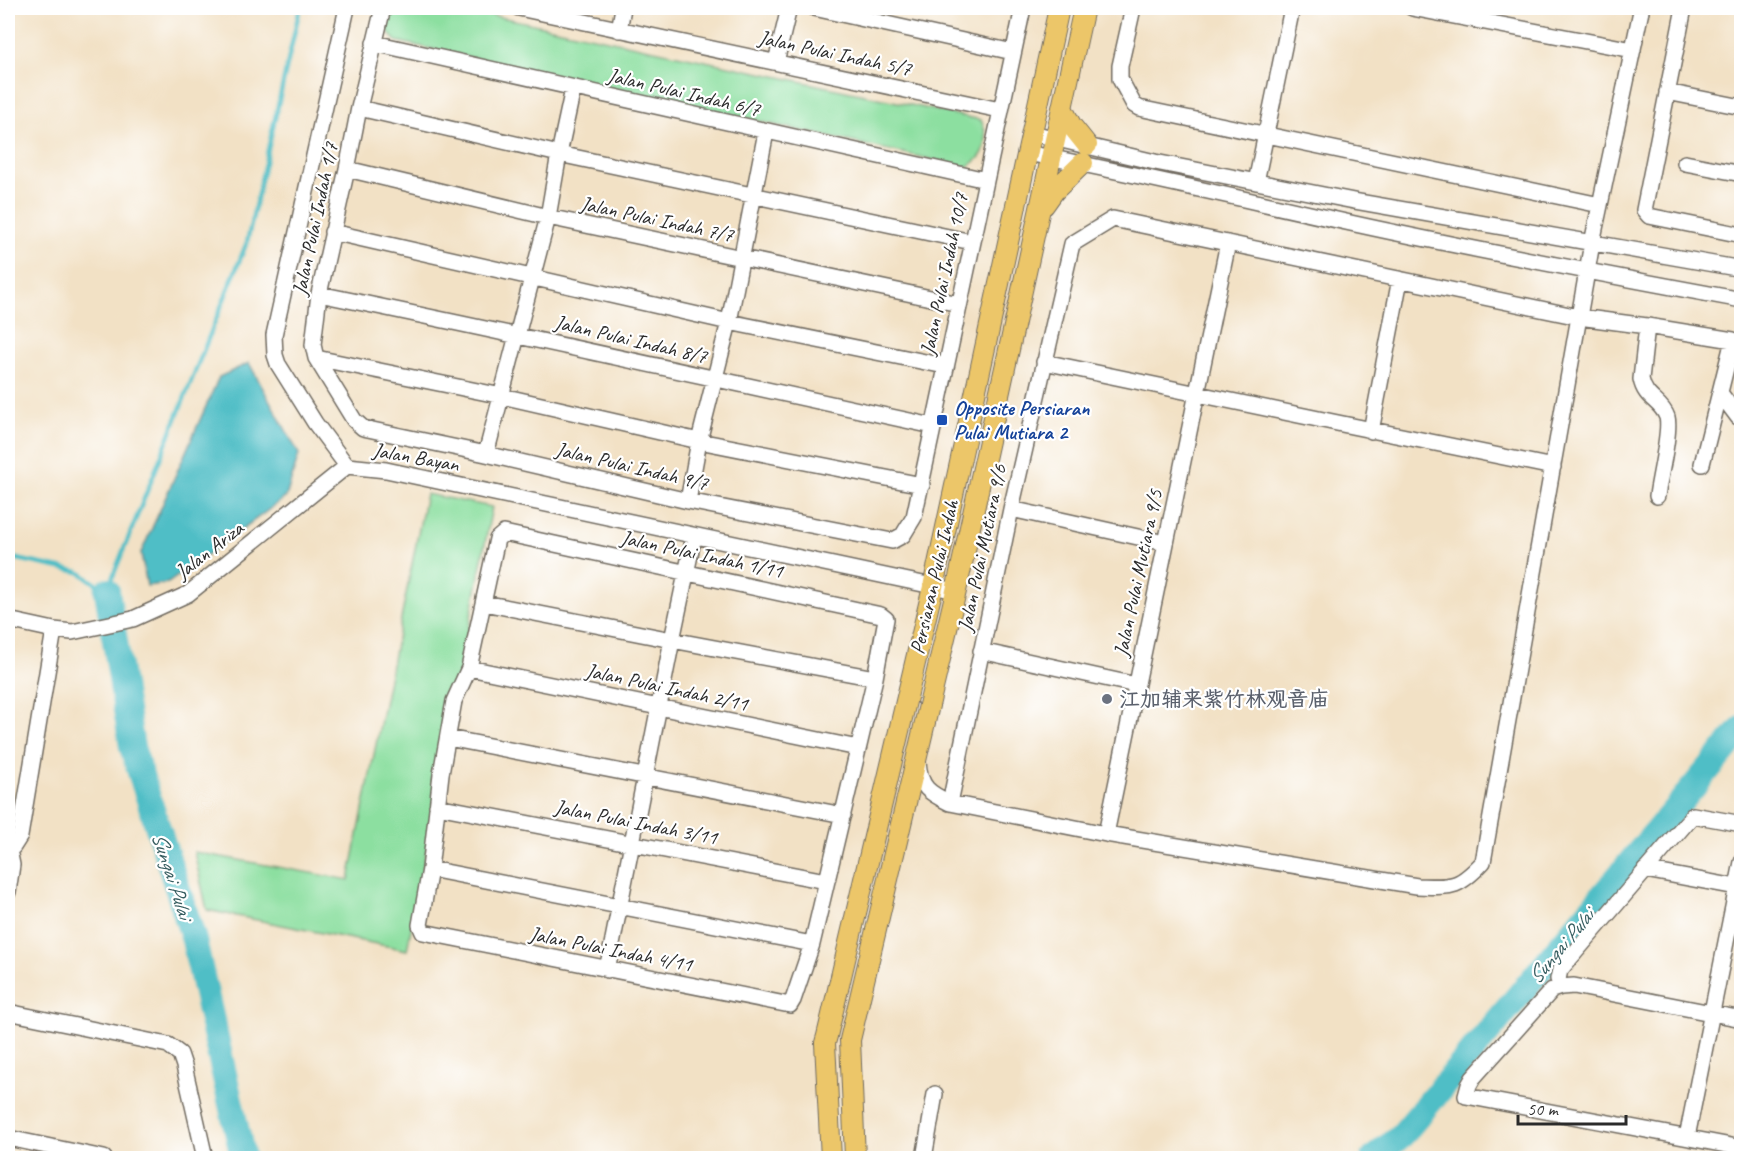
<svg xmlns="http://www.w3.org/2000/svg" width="1749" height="1166" font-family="Caveat,'LXGW WenKai TC',sans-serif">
  <rect width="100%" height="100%" fill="#fff"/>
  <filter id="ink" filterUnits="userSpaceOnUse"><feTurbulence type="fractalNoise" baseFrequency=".0167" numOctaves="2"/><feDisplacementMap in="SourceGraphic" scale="12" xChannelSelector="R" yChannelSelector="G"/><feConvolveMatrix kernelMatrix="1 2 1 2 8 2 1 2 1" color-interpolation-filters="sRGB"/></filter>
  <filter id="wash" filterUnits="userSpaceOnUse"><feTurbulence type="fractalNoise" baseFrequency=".008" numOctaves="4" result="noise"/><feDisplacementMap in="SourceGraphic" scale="24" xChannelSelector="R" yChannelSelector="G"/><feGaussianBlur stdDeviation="1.35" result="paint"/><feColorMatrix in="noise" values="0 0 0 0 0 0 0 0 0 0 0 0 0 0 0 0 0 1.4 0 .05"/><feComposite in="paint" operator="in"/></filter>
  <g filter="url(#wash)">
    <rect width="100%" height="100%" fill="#f2e1c5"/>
    <path fill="#8cdfa0" stroke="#5c8566" stroke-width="1.5" d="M389 8H458L981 120C990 140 987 158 966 167L396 41C383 30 387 23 389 8Z
      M426 494 492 507 407 950 207 910 194 852 349 880Z"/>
    <path fill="#50bec6" stroke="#3e7478" stroke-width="1.5" d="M249 363 299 454 286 497 168 583 147 586 141 553 219 377Z"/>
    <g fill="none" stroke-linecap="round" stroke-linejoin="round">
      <path stroke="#50bec6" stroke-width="4.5" d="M8 557 79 572 107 591 247 242 300 8"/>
      <path stroke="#50bec6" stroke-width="26" d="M107 591 132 747 194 940 243 1158
        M1374 1158 1402 1135 1742 729"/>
    </g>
  </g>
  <g filter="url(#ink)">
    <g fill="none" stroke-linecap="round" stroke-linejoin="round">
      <defs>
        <path id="minor" d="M347 8 274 335 275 355 278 364 315 423 347 466 386 470 956 591
          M383 8 359 108 347 169 319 294 313 345 316 358 354 420 363 428 486 454 688 501 892 541 903 535 914 517 1023 8
          M519 8 1000 110
          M814 8 1013 52
          M1133 8 1120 66V79L1134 105 1139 108 1600 205
          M1412 8 1633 50
          M1684 8 1644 210 1649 216 1742 235
          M619 30 623 8
          M374 43 986 180
          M776 62 789 8
          M1667 92 1742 107
          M359 108 559 154 972 242
          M1032 133 1155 162 1354 201 1742 269
          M1027 153C1137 174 1246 200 1355 224 1483 252 1612 276 1742 300
          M1685 163 1742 174
          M347 169 548 217 959 304
          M1256 182 1292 8
          M332 232 729 322 945 366
          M319 294C524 336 728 382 933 426
          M1647 326 1641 379C1645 400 1661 400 1667 417 1671 431 1659 479 1657 496
          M316 358 502 396 699 441 922 485
          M1044 362C1214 397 1383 433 1553 467
          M1720 393 1738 417 1742 419
          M1371 431 1400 279
          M486 454 548 217 559 154 573 89
          M688 501 699 441 729 322 766 132
          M1011 509 1165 543
          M504 533 881 615 886 619 875 678 812 944 793 1000 790 1005 423 932 420 925 430 869 441 774 454 701 469 668 497 539Z
          M484 603 672 640 875 678
          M8 620 54 630 72 632 133 619 188 594 347 466
          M981 651 1136 685
          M469 668 858 748
          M448 738 843 815
          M918 762C920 788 929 793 950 803L1106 834 1417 886C1452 887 1458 889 1483 862L1592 243 1641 11
          M950 803 1011 509 1072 244 1113 219 1579 317 1647 326 1733 340 1702 464
          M437 806 826 881
          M1106 834 1228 243
          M8 850 13 847 20 836 54 630
          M430 869 812 944
          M1645 870 1742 888
          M8 892 12 865 9 850
          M607 970 672 640 694 536
          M1561 987 1558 979 1560 970 1693 815 1742 824
          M8 1012 168 1045 180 1054 184 1066 205 1158
          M1742 1019 1574 986 1561 987 1552 990 1473 1078 1469 1085 1466 1096 1742 1148
          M1687 1137 1742 862
          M8 1138 104 1158
          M924 1158 935 1094"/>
        <path id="major" d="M1062 108 1071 125 1087 145
          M1044 205 1054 191 1083 163
          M831 1158 825 1043 827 1036 933 587 1059 8
          M855 1158 850 1040 956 591 1084 8"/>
      </defs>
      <use href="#minor" stroke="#716b61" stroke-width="18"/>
      <use href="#major" stroke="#716b61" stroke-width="22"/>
      <use href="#minor" stroke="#fff" stroke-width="15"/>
      <use href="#major" stroke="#ecc669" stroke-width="20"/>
    </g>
  </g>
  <rect fill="#1a4fb4" stroke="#fff" stroke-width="2" x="936" y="414" width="12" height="12" rx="3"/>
  <circle fill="#6b7280" stroke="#fff" stroke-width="2" cx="1107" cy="699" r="6"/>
  <g text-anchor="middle" stroke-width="4.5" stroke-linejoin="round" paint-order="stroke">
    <g font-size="21" fill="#2b2b2b" stroke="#fff">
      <text transform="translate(835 53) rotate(12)" y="7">Jalan Pulai Indah 5/7</text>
      <text transform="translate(684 92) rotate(13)" y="7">Jalan Pulai Indah 6/7</text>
      <text transform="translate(315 219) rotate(-78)" y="7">Jalan Pulai Indah 1/7</text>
      <text transform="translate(657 219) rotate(12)" y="7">Jalan Pulai Indah 7/7</text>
      <text transform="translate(944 274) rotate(-78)" y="7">Jalan Pulai Indah 10/7</text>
      <text transform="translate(631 339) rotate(13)" y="7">Jalan Pulai Indah 8/7</text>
      <text transform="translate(416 457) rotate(10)" y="7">Jalan Bayan</text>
      <text transform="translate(632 466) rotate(13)" y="7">Jalan Pulai Indah 9/7</text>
      <text transform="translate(982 548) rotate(-78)" y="7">Jalan Pulai Mutiara 9/6</text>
      <text transform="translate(209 550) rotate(-38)" y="7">Jalan Ariza</text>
      <text transform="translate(702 554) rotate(12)" y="7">Jalan Pulai Indah 1/11</text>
      <text transform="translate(1138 573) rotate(-78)" y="7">Jalan Pulai Mutiara 9/5</text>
      <text transform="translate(934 577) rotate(-77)" y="7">Persiaran Pulai Indah</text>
      <text transform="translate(667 687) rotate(12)" y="7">Jalan Pulai Indah 2/11</text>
      <text transform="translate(636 822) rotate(11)" y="7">Jalan Pulai Indah 3/11</text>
      <text transform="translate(611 949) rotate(11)" y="7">Jalan Pulai Indah 4/11</text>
    </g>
    <g font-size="21" font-weight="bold" fill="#164399" stroke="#fff" text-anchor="start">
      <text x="954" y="415">Opposite Persiaran<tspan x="954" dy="24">Pulai Mutiara 2</tspan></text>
    </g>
    <g font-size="21" font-weight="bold" fill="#5b616d" stroke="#fff" text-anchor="start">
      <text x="1119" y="706">江加辅来紫竹林观音庙</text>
    </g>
    <g font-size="22" font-style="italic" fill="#385e61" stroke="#fff">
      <text transform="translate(173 875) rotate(72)" y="8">Sungai Pulai</text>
      <text transform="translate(1560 946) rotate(-50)" y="8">Sungai Pulai</text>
    </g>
  </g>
  <rect width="1749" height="1166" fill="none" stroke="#fff" stroke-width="30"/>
  <path d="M1518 1115v9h108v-9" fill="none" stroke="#2b2b2b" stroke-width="3"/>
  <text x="1527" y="1115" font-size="18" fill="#2b2b2b" stroke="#ffffff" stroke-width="4.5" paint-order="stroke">50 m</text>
</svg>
